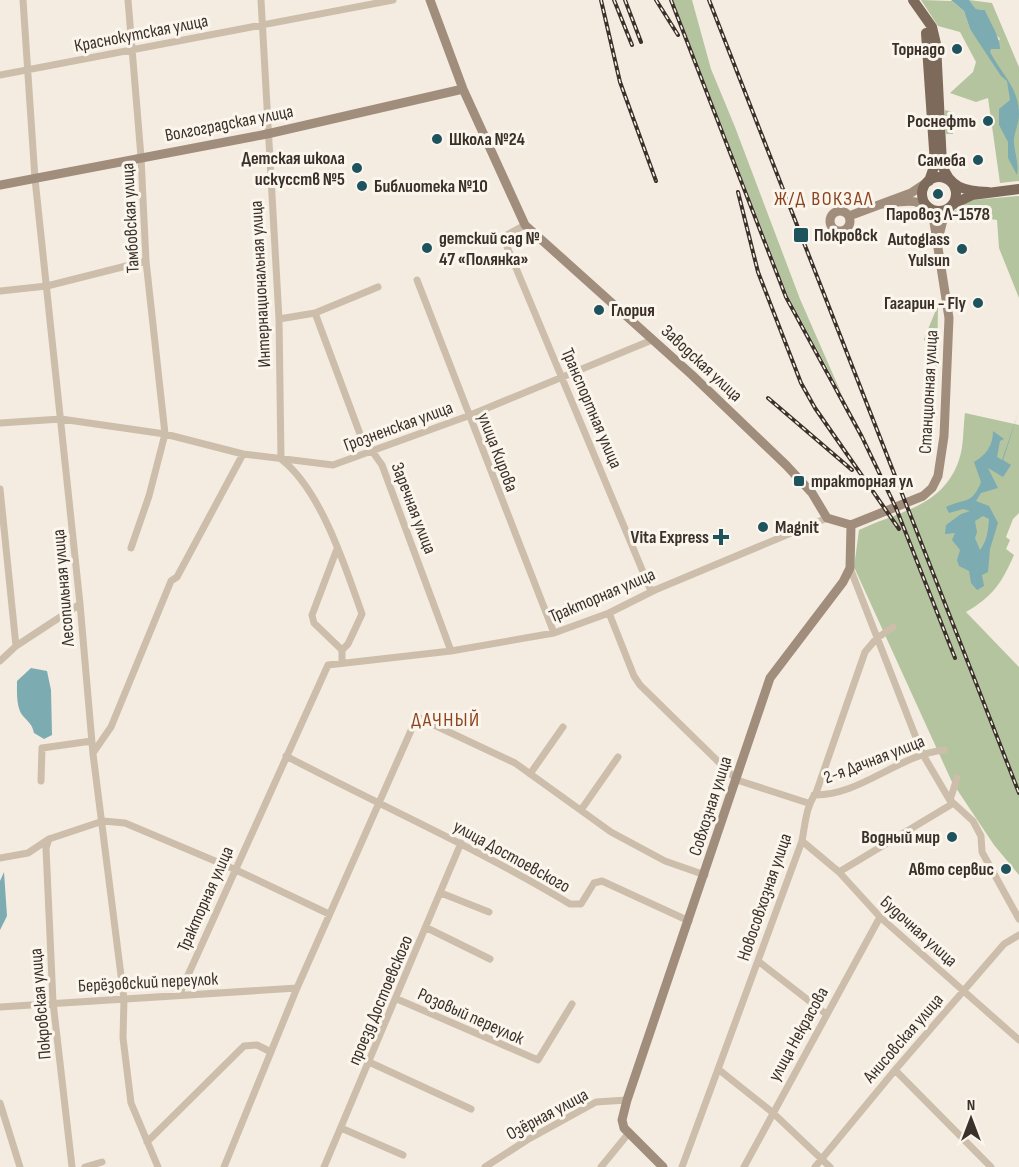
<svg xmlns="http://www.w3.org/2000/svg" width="1019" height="1167" font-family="'Sofia Sans Condensed',sans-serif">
  <rect width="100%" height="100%" fill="#f4ece0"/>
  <path fill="#b4c49f" d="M673 0H692L711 69 735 127 800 299 842 395 788 296Z
    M921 0 952 1 964 11 970 29 985 49H991L1000 39 992 30 985 10 976 9 969 0 992 3 1019 67V181L1000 183 988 98 976 102 950 93 973 72 976 62 960 32 938 26Z
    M945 110 953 112V134H946Z
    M1019 196V298L999 248 997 220 951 213 972 200Z
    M938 305 937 370 924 339Z
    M965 413 1019 425V513L1013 519 1006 537 1010 540 1006 549 1014 555C1002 583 992 597 966 612L1019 667V875L994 845 952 782 854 567 859 530C899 511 943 507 959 460 964 446 963 427 965 413Z"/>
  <path fill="#7dabb2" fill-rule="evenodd" d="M951 0H969L976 9 985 10C990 23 1000 36 1000 49H991L990 52C1003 76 1019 88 1019 115 1019 125 1013 134 1014 143 1015 155 1019 163 1017 175L1008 158V142L999 125V109L1010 100 1007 81 1001 76 970 29 964 11Z
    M1019 411 1003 460 1011 465 1003 477 988 468 998 488 981 493 976 501 989 506 998 523 990 549 988 572 982 575 984 586 977 590 971 583 969 571 959 566 957 560 960 550 952 540 955 533 945 534 946 525 961 514 970 511 963 509 949 513 946 507C965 498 972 505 981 482L974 462C986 455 993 446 993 431L1004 439 1000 441 997 457 1002 460ZM983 516 989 519C988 531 987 541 980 550L975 538 977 532 975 521Z
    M31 668 47 671 51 690 52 735 44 739 34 733C32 724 29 723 23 716 16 708 17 692 17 681Z
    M4 872 7 916 0 930V881Z"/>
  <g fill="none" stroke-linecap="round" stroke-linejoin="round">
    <path stroke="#cdbeab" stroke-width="7" d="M23 0 35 179 80 604 93 754 124 999 123 1038 131 1103 158 1167
      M128 0 141 157 146 261 165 434 149 496 131 548
      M261 0 279 319 281 459C321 490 345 566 362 614L348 644 342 650V662
      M0 75 393 0
      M525 225 503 237 651 591
      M417 280 554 633
      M0 291 47 286 146 261
      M315 313 360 434 382 465 451 651
      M279 319 315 313 378 287
      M0 423 61 419 165 434 243 454 333 465 468 416 652 340
      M0 489 16 646
      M337 549 312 615 314 623 342 650
      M609 613 634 676 640 685 737 780 808 803
      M0 661 16 646 80 604
      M93 753 111 727 171 581 177 577 243 454
      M286 756C381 806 479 849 570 904H581L594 883 602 881 689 921
      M530 774 563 727
      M957 778 950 800 973 821 981 836 982 852 1019 919
      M41 781 42 748 92 741
      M814 795C860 796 898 755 944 750
      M581 810 618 757
      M49 839 46 848 53 1002 72 1167
      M802 841 839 872 880 917 1019 1040
      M0 858 28 853 49 839 103 821 125 823 234 869 329 914
      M839 872 952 804 922 753 850 568
      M441 893 489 912
      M427 928 490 959
      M758 961 826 1014
      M179 995 328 665 451 651 554 633 609 613 655 590 827 518
      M397 999 538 1060 572 1004
      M0 1007 297 988
      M369 1062 471 1109
      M718 1069 772 1112 830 1167
      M895 1070 991 1167
      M0 1103 20 1167
      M341 1128 403 1155
      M147 1142 244 1046 257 1045 271 1052
      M85 1167 102 1162
      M224 1167 297 988 417 717 515 763 611 832 665 861 705 875
      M324 1167 461 843
      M485 1167 527 1140 596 1102 627 1100
      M601 1167 628 1134
      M682 1167 802 841C805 825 806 806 816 793L865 652 876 639 893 627
      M744 1167 880 917
      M815 1167 895 1070 1004 944 1019 935"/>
    <path stroke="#a18d7c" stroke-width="9" d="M430 0 463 89 525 225 692 375 786 465 812 493 827 518 851 525
      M0 185 267 134 463 89
      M830 221a10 10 0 1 1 20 0a10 10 0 1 1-20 0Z
      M849 216 911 193 929 181
      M939 236 944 216 952 205
      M851 525 923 496 932 488 938 476 944 436 949 318 933 216C923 196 904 201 884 204
      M663 1167 624 1128 622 1120 627 1100 770 678 843 582 850 568 851 525"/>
    <path stroke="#7d6a5b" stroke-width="10" d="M913 0 932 27 936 44 942 164C949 188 965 191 988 192
      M926 33 935 164 929 181
      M922 194a17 17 0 1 1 34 0a17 17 0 1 1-34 0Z
      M952 205 972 195 1019 189"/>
    <defs>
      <path id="rail" d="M601 0 620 82 656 181
        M614 0 632 45
        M625 0 641 42
        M656 0 678 35
        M671 0 786 297 862 437 896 508 955 658
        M709 0 1019 793
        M738 192 758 272 801 383 815 408 899 529
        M768 398 852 470"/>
    </defs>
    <use href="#rail" stroke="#3b312a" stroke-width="4"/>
    <use href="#rail" stroke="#fbf6ed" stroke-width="1.5" stroke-dasharray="4.5" stroke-linecap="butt"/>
  </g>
  <g fill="#1e535e" stroke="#fbf6ed" stroke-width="2">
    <circle cx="957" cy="49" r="6"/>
    <circle cx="988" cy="121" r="6"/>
    <circle cx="437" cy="139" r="6"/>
    <circle cx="978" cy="160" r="6"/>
    <circle cx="357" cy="168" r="6"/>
    <circle cx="362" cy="186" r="6"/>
    <circle cx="938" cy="194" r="6"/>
    <rect x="793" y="227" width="16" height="16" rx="3"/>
    <circle cx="427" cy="248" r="6"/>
    <circle cx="962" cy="249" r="6"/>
    <circle cx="978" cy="303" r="6"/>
    <circle cx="599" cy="310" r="6"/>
    <rect x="793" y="475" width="12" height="12" rx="3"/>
    <circle cx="763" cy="527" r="6"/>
    <path d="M718 528h6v6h6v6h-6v6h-6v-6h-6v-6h6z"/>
    <circle cx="952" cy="837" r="6"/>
    <circle cx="1006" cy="869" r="6"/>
  </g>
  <g text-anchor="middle" stroke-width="6" stroke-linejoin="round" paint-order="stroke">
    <g font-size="18" fill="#3b312a" stroke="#fbf6ed">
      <text transform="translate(141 33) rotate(-11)" y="6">Краснокутская улица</text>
      <text transform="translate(229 123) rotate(-11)" y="6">Волгоградская улица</text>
      <text transform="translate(130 218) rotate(-93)" y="6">Тамбовская улица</text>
      <text transform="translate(260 284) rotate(-93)" y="6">Интернациональная улица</text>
      <text transform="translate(702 363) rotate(43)" y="6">Заводская улица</text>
      <text transform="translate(928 392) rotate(-87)" y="6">Станционная улица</text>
      <text transform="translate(592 408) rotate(67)" y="6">Транспортная улица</text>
      <text transform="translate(398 426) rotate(-20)" y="6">Грозненская улица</text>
      <text transform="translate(498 452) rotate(69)" y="6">улица Кирова</text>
      <text transform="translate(414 508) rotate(69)" y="6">Заречная улица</text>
      <text transform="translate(63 588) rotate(-95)" y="6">Лесопильная улица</text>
      <text transform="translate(602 595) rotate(-23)" y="6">Тракторная улица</text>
      <text transform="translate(874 759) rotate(-21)" y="6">2-я Дачная улица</text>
      <text transform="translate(710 806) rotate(-72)" y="6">Совхозная улица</text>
      <text transform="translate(512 856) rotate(29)" y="6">улица Достоевского</text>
      <text transform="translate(764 897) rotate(-71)" y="6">Новосовхозная улица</text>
      <text transform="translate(205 899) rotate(-66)" y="6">Тракторная улица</text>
      <text transform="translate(919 931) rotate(42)" y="6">Будочная улица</text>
      <text transform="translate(148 982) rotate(-3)" y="6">Берёзовский переулок</text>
      <text transform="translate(380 1000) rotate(-67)" y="6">проезд Достоевского</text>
      <text transform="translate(40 1004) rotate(-95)" y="6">Покровская улица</text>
      <text transform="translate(471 1016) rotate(24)" y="6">Розовый переулок</text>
      <text transform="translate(798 1034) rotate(-61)" y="6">улица Некрасова</text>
      <text transform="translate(903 1038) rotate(-49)" y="6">Анисовская улица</text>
      <text transform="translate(547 1114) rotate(-28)" y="6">Озёрная улица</text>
    </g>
    <g font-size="18" font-weight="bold" fill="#3b312a" stroke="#fbf6ed" text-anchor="end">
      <text x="945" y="55">Торнадо</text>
      <text x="976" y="127">Роснефть</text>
      <text x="449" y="145" text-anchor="start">Школа №24</text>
      <text x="345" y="164">Детская школа<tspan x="345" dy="21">искусств №5</tspan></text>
      <text x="966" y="166">Самеба</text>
      <text x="374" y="192" text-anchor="start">Библиотека №10</text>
      <text x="938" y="220" text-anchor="middle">Паровоз Л-1578</text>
      <text x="814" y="241" text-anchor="start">Покровск</text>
      <text x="439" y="244" text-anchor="start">детский сад №<tspan x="439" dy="21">47 «Полянка»</tspan></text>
      <text x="950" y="245">Autoglass<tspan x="950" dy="21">Yulsun</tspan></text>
      <text x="966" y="309">Гагарин - Fly</text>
      <text x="611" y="316" text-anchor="start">Глория</text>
      <text x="811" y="487" text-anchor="start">тракторная ул</text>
      <text x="775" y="533" text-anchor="start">Magnit</text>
      <text x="709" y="543">Vita Express</text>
      <text x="940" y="843">Водный мир</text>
      <text x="994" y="875">Авто сервис</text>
    </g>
    <g font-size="20" letter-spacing="1.5" fill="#8d4520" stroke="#fbf6ed">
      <text x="824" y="205">Ж/Д ВОКЗАЛ</text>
      <text x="446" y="726">ДАЧНЫЙ</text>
    </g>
  </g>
  <g transform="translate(971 1119)" stroke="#fbf6ed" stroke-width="4.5" paint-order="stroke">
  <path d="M0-4.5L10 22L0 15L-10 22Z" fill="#3b312a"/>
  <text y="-9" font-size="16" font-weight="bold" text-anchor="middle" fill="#3b312a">N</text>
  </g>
</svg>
